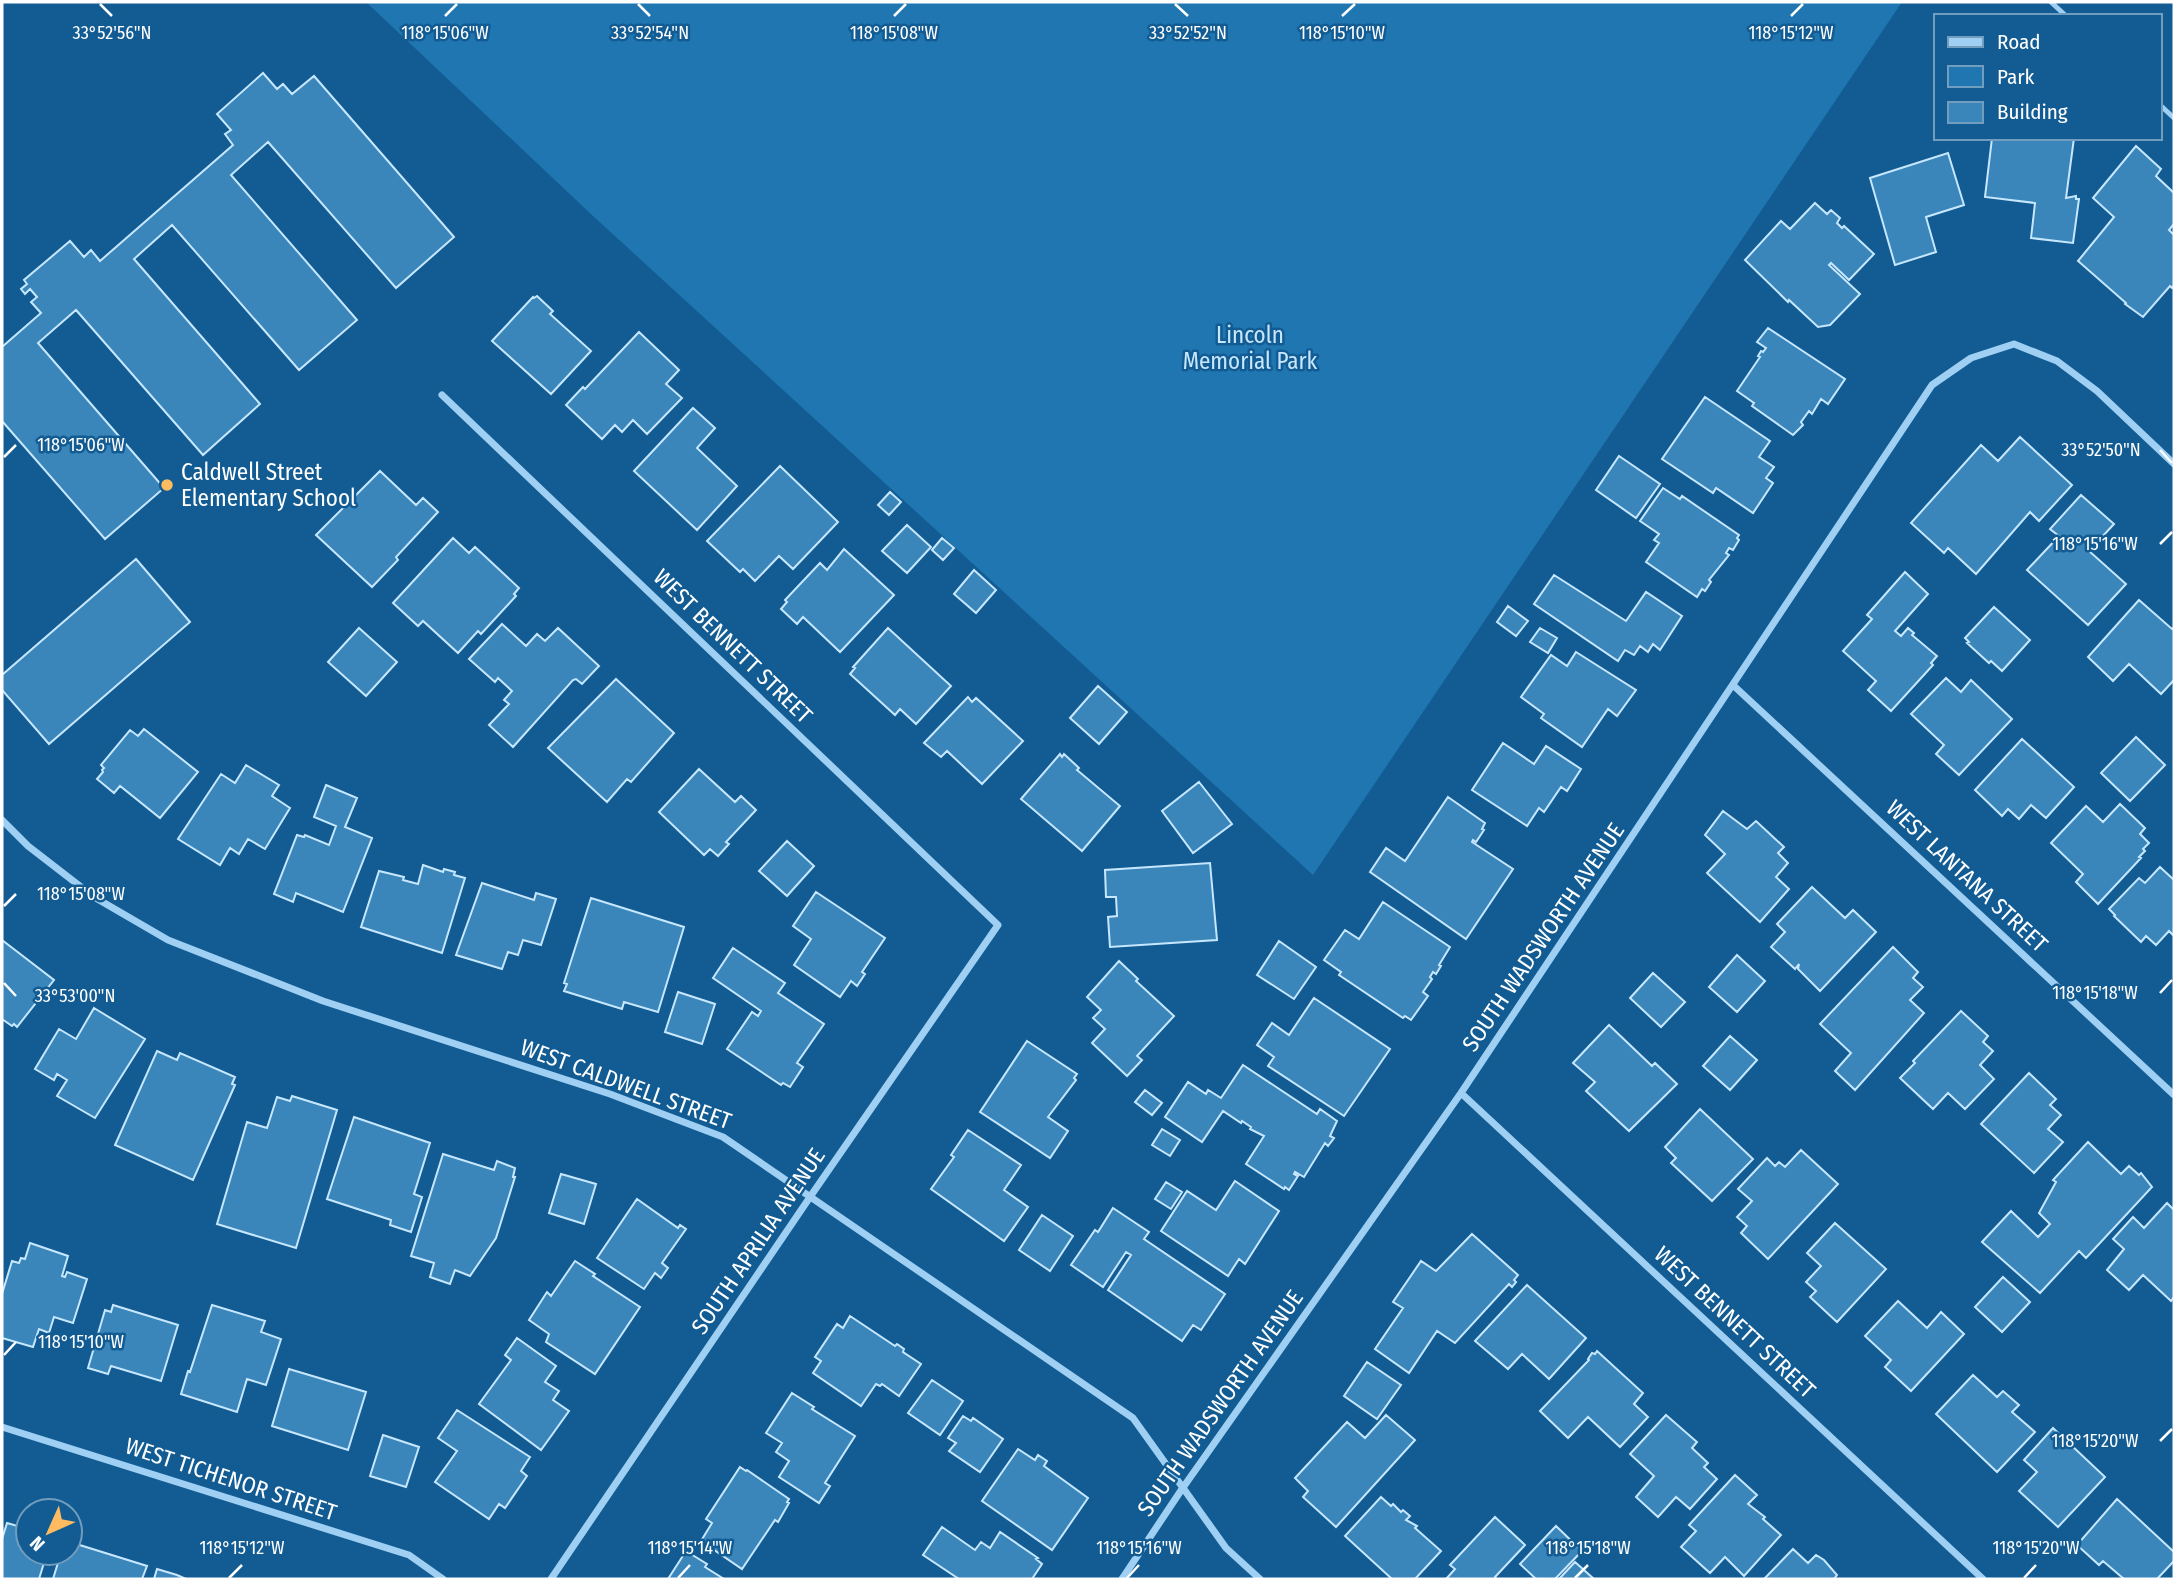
<svg xmlns="http://www.w3.org/2000/svg" width="2176" height="1581" font-family="'Fira Sans Condensed',sans-serif">
  <rect width="100%" height="100%" fill="#125c93"/>
  <path fill="#2076b0" d="M366 2H1902L1313 875 593 216Z"/>
  <path fill="#3a86bb" stroke="#c6e7fd" stroke-width="2" d="M263 73 277 89 283 84 292 94 314 76 454 237 396 288 268 142 231 175 357 320 299 370 172 225 134 259 260 404 203 455 76 310 38 343 164 488 105 539 2 421V347L41 313 31 302 37 297 30 289 25 294 21 289 27 284 24 280 70 241 84 257 91 250 100 261 233 145 225 134 231 130 217 114Z
    M1992 138H2074L2066 198 2076 196V199H2079L2073 243 2031 238 2035 203 1985 197Z
    M2136 146 2161 169 2156 176 2174 193V224L2169 230 2174 235V285L2172 288 2170 286 2143 317 2125 304 2126 303 2078 261 2114 217 2093 198Z
    M1948 153 1964 205 1926 217 1936 252 1895 265 1870 178Z
    M1815 203 1827 214 1831 210 1840 218 1837 223 1842 228 1844 226 1874 254 1849 280 1831 263 1829 265 1860 294 1830 325 1818 327 1789 300 1788 302 1745 260 1781 221 1790 229Z
    M537 296 553 311 550 314 591 351 551 394 492 341 533 297 534 298Z
    M1768 328 1845 379 1828 404 1821 399 1812 414 1809 411 1801 422 1803 425 1793 435 1752 406 1754 403 1737 391 1760 357 1758 356 1761 351 1763 352 1766 348 1757 342Z
    M639 332 679 370 666 384 682 398 647 434 633 420 622 432 615 425 602 439 566 405 583 387 585 389Z
    M1705 397 1770 441 1759 457 1774 467 1766 478 1773 483 1753 513 1716 488 1713 493 1662 459Z
    M693 408 715 428 697 448 737 486 697 530 634 471Z
    M2020 437 2072 485 2039 521 2030 512 1976 574 1948 548 1944 553 1911 523 1981 445 1998 461Z
    M1619 456 1660 484 1636 518 1596 490Z
    M780 466 838 522 793 569 779 556 755 581 743 569 740 572 707 541Z
    M380 471 416 505 423 498 438 512 396 557 398 560 372 587 316 535Z
    M1663 488 1680 499 1682 496 1739 535 1737 538 1739 540 1733 550 1729 548 1726 553 1729 555 1709 580 1711 582 1705 591 1702 589 1697 597 1646 562 1659 543 1654 540 1659 534 1640 521Z
    M890 492 901 502 889 515 878 505Z
    M2081 495 2114 524 2089 551 2126 584 2088 625 2027 570 2059 536 2050 529Z
    M907 525 931 547 907 573 882 551Z
    M453 538 469 553 475 547 519 588 514 594 516 596 481 634 478 631 458 653 423 621 418 626 393 603Z
    M942 538 954 548 943 560 932 550Z
    M844 549 894 595 840 652 803 617 797 624 781 609 787 602 785 600 820 563 827 570Z
    M136 559 190 622 49 744 2 690V675Z
    M974 570 996 590 976 613 954 594Z
    M1905 572 1928 594 1895 631 1901 636 1908 628 1914 633 1912 635 1937 656 1931 663 1933 665 1891 711 1868 690 1876 681 1843 651 1872 619 1867 615Z
    M1554 575 1626 621 1646 592 1682 616 1660 650 1653 644 1648 652 1640 646 1634 655 1625 650 1618 661 1534 604Z
    M2139 600 2172 629 2174 627V680L2161 694 2129 664 2113 681 2088 657Z
    M1508 606 1528 621 1516 636 1497 622Z
    M1994 607 2030 640 2002 671 1991 661 1989 663 1967 643 1969 642 1965 638Z
    M502 624 526 646 537 634 545 641 558 628 599 666 582 684 576 679 573 680 513 747 489 725 509 704 504 700 512 691 498 678 495 682 469 659Z
    M359 628 397 662 366 696 328 662Z
    M888 628 951 686 916 724 900 709 895 715 850 674 855 668 853 667Z
    M1540 628 1557 638 1548 653 1530 642Z
    M1576 652 1636 690 1617 716 1608 709 1582 747 1541 718 1544 714 1521 697 1551 655 1567 666Z
    M1946 678 1961 692 1971 680 2012 719 1959 775 1936 754 1944 745 1911 714Z
    M616 679 674 733 631 782 627 779 607 802 548 748Z
    M1098 686 1127 712 1099 744 1070 718Z
    M968 697 972 702 976 698 1023 741 982 784 947 751 941 757 924 743Z
    M144 729 198 772 160 818 120 786 114 793 97 779 103 772 102 770 104 768 101 765 130 730 138 736Z
    M2136 737 2165 765 2130 801 2101 773Z
    M2022 739 2074 787 2046 818 2031 805 2019 819 2008 809 2002 816 1975 790Z
    M1503 743 1534 764 1546 746 1581 769 1567 791 1561 787 1544 812 1539 808 1527 826 1472 790Z
    M1060 754 1062 757 1064 754 1079 768 1077 770 1120 806 1082 851 1021 799Z
    M246 765 279 785 272 796 290 808 265 849 248 839 239 854 230 848 220 865 178 839 221 774 235 783Z
    M699 769 735 802 741 796 756 810 726 842 729 844 718 856 710 849 704 855 659 812Z
    M1199 782 1232 824 1193 853 1162 811Z
    M326 785 357 798 345 827 372 838 343 912 296 893 293 902 274 894 297 835 304 837 305 835 329 845 336 826 314 817Z
    M1448 797 1485 823 1482 829 1484 830 1476 842 1473 840 1472 842 1513 869 1466 939 1370 872 1386 848 1405 861Z
    M2120 804 2145 828 2140 834 2149 843 2143 849 2145 851 2139 857 2141 858 2098 904 2076 882 2083 874 2051 843 2086 806 2103 822Z
    M1723 811 1747 829 1756 821 1784 847 1778 853 1788 863 1776 877 1789 889 1760 922 1707 873 1725 854 1705 835Z
    M787 841 814 866 787 896 759 871Z
    M1210 863 1217 940 1110 947 1108 917 1117 916 1116 897H1106L1105 870Z
    M423 865 443 872 444 869 455 872 454 875 465 878 442 953 361 927 379 871 404 877 403 880 418 884Z
    M2160 867 2174 880V936L2169 931 2156 945 2146 936 2141 942 2114 916 2115 915 2109 909 2139 878 2145 883Z
    M482 883 534 900 536 893 556 899 541 945 523 940 518 955 508 952 502 969 456 955Z
    M1812 887 1845 918 1853 910 1876 932 1820 991 1798 969 1799 964 1795 969 1771 947 1785 932 1777 924Z
    M816 892 885 938 862 972 865 974 857 986 851 981 840 997 794 965 811 939 793 926Z
    M591 898 684 927 658 1012 624 1002 622 1009 564 991 567 984 564 983Z
    M1383 902 1450 947 1439 965 1441 966 1436 974 1433 972 1430 977 1432 979 1423 992 1428 996 1411 1020 1405 1016 1403 1018 1339 975 1341 972 1324 960 1345 930 1359 939Z
    M2 940 54 980 17 1027 14 1024 12 1026 2 1019Z
    M1279 941 1316 967 1294 999 1257 975Z
    M1893 947 1918 972 1913 978 1923 987 1910 1000 1924 1013 1855 1090 1835 1071 1851 1053 1820 1024Z
    M733 948 785 983 778 993 824 1024 797 1063 803 1067 790 1087 783 1083 781 1085 727 1049 752 1012 758 1016 761 1011 713 978Z
    M1737 955 1765 981 1737 1012 1709 987Z
    M1119 961 1138 979 1136 981 1174 1016 1137 1056 1142 1060 1127 1076 1092 1043 1105 1029 1093 1018 1101 1010 1087 997Z
    M1653 973 1685 1002 1661 1027 1630 998Z
    M678 992 715 1004 702 1044 665 1032Z
    M1314 998 1390 1049 1344 1116 1268 1066 1274 1057 1257 1045 1272 1023 1289 1035Z
    M94 1008 145 1039 95 1118 57 1096 67 1080 57 1074 54 1080 35 1069 59 1029 76 1039Z
    M1961 1011 1988 1036 1983 1042 1993 1051 1980 1065 1994 1079 1965 1109 1948 1093 1933 1109 1900 1078 1915 1063 1913 1061Z
    M1609 1025 1652 1066 1655 1063 1677 1084 1629 1131 1586 1091 1595 1082 1573 1063Z
    M1730 1036 1757 1060 1730 1090 1703 1066Z
    M1027 1041 1077 1074 1074 1078 1076 1080 1048 1117 1068 1131 1050 1158 980 1112Z
    M157 1051 177 1060 180 1053 235 1077 232 1084 235 1085 193 1180 115 1145Z
    M1243 1065 1317 1114 1320 1109 1337 1121 1330 1136 1334 1138 1328 1146 1325 1143 1304 1177 1295 1172 1294 1174 1298 1176 1289 1190 1285 1187 1284 1189 1246 1164 1264 1136 1250 1129 1251 1127 1242 1121 1241 1123 1223 1111 1202 1142 1165 1117 1188 1082 1206 1094 1208 1090 1221 1098Z
    M2029 1073 2056 1099 2050 1105 2061 1115 2048 1129 2063 1142 2034 1173 1981 1124Z
    M1145 1090 1162 1103 1152 1115 1135 1102Z
    M292 1096 337 1110 296 1248 217 1224 247 1122 267 1128 277 1097 290 1101Z
    M1700 1109 1753 1159 1712 1201 1671 1163 1676 1158 1665 1147Z
    M354 1117 430 1143 414 1194 422 1197 411 1232 390 1225 391 1220 327 1199Z
    M1162 1129 1180 1140 1170 1156 1152 1145Z
    M968 1130 1021 1165 1004 1190 1028 1207 1004 1241 931 1189 954 1157 951 1155Z
    M2088 1142 2121 1174 2129 1166 2139 1175 2141 1173 2152 1187 2086 1258 2079 1251 2040 1293 1982 1242 2011 1211 2038 1237 2050 1224 2039 1213 2056 1182 2053 1180Z
    M1801 1150 1838 1184 1768 1259 1741 1233 1747 1226 1737 1217 1752 1201 1738 1189 1767 1158 1775 1166 1779 1162 1785 1167Z
    M443 1154 494 1170 497 1161 515 1168 513 1177H515L496 1238 470 1276 455 1270 450 1284 430 1277 434 1263 411 1256Z
    M561 1174 596 1184 584 1224 549 1213Z
    M1235 1181 1279 1211 1245 1264 1239 1259 1228 1276 1161 1231 1187 1191 1216 1210Z
    M1166 1182 1182 1192 1171 1209 1155 1199Z
    M637 1199 678 1228 680 1225 686 1229 662 1263 668 1268 661 1278 655 1273 644 1289 597 1258Z
    M2167 1203 2174 1210V1297L2171 1301 2143 1275 2129 1290 2107 1270 2124 1249 2113 1239 2133 1217 2144 1228Z
    M1113 1208 1149 1232 1144 1239 1225 1294 1201 1330 1193 1325 1182 1341 1108 1290 1131 1255 1126 1252 1103 1287 1071 1265 1095 1230 1098 1232Z
    M1042 1215 1073 1236 1050 1271 1019 1250Z
    M1835 1223 1886 1269 1837 1322 1810 1297 1816 1291 1806 1282 1821 1266 1807 1253Z
    M1472 1234 1518 1275 1514 1280 1516 1282 1512 1287 1509 1284 1455 1343 1437 1331 1409 1373 1375 1349 1403 1308 1393 1302 1421 1261 1436 1271Z
    M30 1243 68 1256 62 1276 65 1277 67 1272 87 1279 73 1323 54 1317 49 1333 39 1329 33 1347 2 1338V1294L12 1261 19 1263 21 1258 25 1259Z
    M575 1261 595 1274 593 1276 640 1307 595 1374 546 1342 549 1334 529 1320 547 1292 551 1296Z
    M2003 1277 2030 1302 2002 1332 1975 1307Z
    M1527 1285 1586 1338 1549 1379 1522 1354 1508 1369 1475 1341Z
    M1898 1301 1927 1328 1941 1312 1964 1334 1911 1391 1885 1367 1891 1360 1865 1336Z
    M113 1305 178 1325 161 1381 111 1366 108 1374 88 1368 105 1310 111 1312Z
    M212 1305 265 1321 261 1332 281 1339 266 1385 247 1379 237 1412 181 1394 188 1371 190 1372Z
    M850 1316 895 1346 897 1344 904 1349 903 1352 921 1364 899 1396 882 1384 880 1386 876 1384 861 1406 813 1373 821 1361 815 1357 837 1324 843 1328Z
    M517 1338 556 1366 545 1382 559 1391 553 1400 569 1411 541 1450 479 1404 511 1360 505 1355Z
    M1597 1351 1643 1393 1634 1404 1648 1417 1620 1447 1588 1417 1568 1438 1540 1411 1589 1360 1588 1359 1592 1353 1595 1354Z
    M1367 1362 1401 1385 1377 1419 1344 1396Z
    M289 1369 366 1392 348 1450 272 1426Z
    M1973 1375 1997 1397 2003 1391 2019 1405 2012 1412 2035 1432 1997 1472 1936 1414Z
    M932 1380 963 1401 940 1435 908 1413Z
    M792 1393 814 1407 812 1409 855 1436 825 1483 830 1486 819 1503 779 1477 789 1461 776 1452 782 1443 766 1433Z
    M457 1410 530 1457 521 1471 527 1476 505 1508 499 1504 489 1519 435 1482 457 1451 438 1438Z
    M1386 1415 1415 1440 1336 1527 1303 1497 1308 1491 1295 1478 1347 1422 1365 1438Z
    M1666 1415 1697 1442 1692 1448 1708 1463 1704 1467 1717 1479 1690 1509 1676 1497 1658 1517 1636 1497 1654 1476 1630 1454Z
    M963 1416 971 1421 973 1418 1003 1439 980 1472 949 1451 956 1443 948 1438Z
    M2053 1428 2105 1477 2058 1527 2019 1491 2037 1472 2024 1460Z
    M383 1435 419 1447 406 1487 370 1476Z
    M1018 1449 1035 1460 1038 1455 1047 1461 1044 1466 1088 1498 1052 1550 982 1501Z
    M740 1467 746 1471 747 1470 789 1499 787 1502 789 1503 778 1522 775 1520 742 1569 701 1541 712 1523 706 1519Z
    M1735 1475 1757 1495 1748 1504 1765 1517 1763 1519 1781 1535 1744 1576 1725 1557 1710 1573 1681 1547 1696 1531 1689 1525Z
    M1381 1497 1391 1506 1393 1504 1401 1512 1403 1510 1410 1516 1406 1520 1417 1526 1415 1528 1441 1551 1415 1579H1392L1345 1536Z
    M2117 1499 2174 1552V1561L2157 1579H2124L2103 1561 2099 1565 2077 1545Z
    M1495 1517 1525 1545 1495 1577 1496 1579H1446L1455 1569 1450 1565Z
    M7 1523 28 1529V1553H47L39 1579H2V1539Z
    M1556 1526 1582 1551 1555 1579H1536L1520 1564Z
    M942 1527 975 1550 981 1542 990 1548 1000 1532 1038 1558 1036 1559 1042 1564 1032 1579H959L923 1555Z
    M70 1542 147 1566 142 1579H53L61 1553H70Z
    M1793 1549 1808 1563 1816 1555 1824 1560 1837 1575 1834 1579H1764Z
    M686 1551 707 1564 705 1567 724 1579H668Z
    M1575 1562 1594 1579H1559Z
    M157 1569 177 1575 186 1579H154Z"/>
  <g fill="none" stroke-linecap="round" stroke-linejoin="round">
    <path stroke="#9fd0f3" stroke-width="5" d="M2051 2 2066 16
      M2160 105 2174 118"/>
    <path stroke="#9fd0f3" stroke-width="7" d="M442 395 998 925 810 1197 551 1579
      M1734 686 2174 1095
      M2 820 28 846 94 897 168 940 323 1001 610 1094 723 1137 1133 1418 1226 1548 1260 1579
      M1461 1093 1983 1579
      M2 1427 409 1555 443 1579
      M1122 1579 1182 1489 1461 1093 1932 385 1971 358 2014 344 2057 361 2097 391 2174 464"/>
  </g>
  <path fill="none" stroke="#fff" stroke-width="2.5" d="M100 4 112 16M638 4 650 16M1175 4 1188 16M445 16 457 4M894 16 906 4M1342 16 1355 4M1791 16 1803 4M2160 450 2172 463M4 457 16 445M2160 544 2172 532M4 906 16 894M4 983 16 996M2160 993 2172 980M4 1355 16 1342M2160 1441 2172 1429M229 1578 242 1565M678 1578 690 1565M1127 1578 1139 1565M1575 1578 1588 1565M2024 1578 2036 1565"/>
  <circle fill="#ffbb60" stroke="#125c93" stroke-width="2.5" cx="167" cy="485" r="7"/>
  <g text-anchor="middle" stroke-width="5" stroke-linejoin="round" paint-order="stroke">
    <g font-size="23" fill="#c6e7fd" stroke="#125c93">
      <text x="1250" y="343">Lincoln<tspan x="1250" dy="26">Memorial Park</tspan></text>
    </g>
    <g font-size="23" fill="#fff" stroke="#125c93" text-anchor="start">
      <text x="181" y="480">Caldwell Street<tspan x="181" dy="26">Elementary School</tspan></text>
    </g>
    <g font-size="23" fill="#fff" stroke="#125c93">
      <text transform="translate(733 646) rotate(44)" y="8">WEST BENNETT STREET</text>
      <text transform="translate(1967 876) rotate(43)" y="8">WEST LANTANA STREET</text>
      <text transform="translate(1543 937) rotate(-56)" y="8">SOUTH WADSWORTH AVENUE</text>
      <text transform="translate(626 1084) rotate(20)" y="8">WEST CALDWELL STREET</text>
      <text transform="translate(758 1241) rotate(-56)" y="8">SOUTH APRILIA AVENUE</text>
      <text transform="translate(1735 1322) rotate(43)" y="8">WEST BENNETT STREET</text>
      <text transform="translate(1220 1403) rotate(-55)" y="8">SOUTH WADSWORTH AVENUE</text>
      <text transform="translate(231 1479) rotate(18)" y="8">WEST TICHENOR STREET</text>
    </g>
  </g>
  <g font-size="18" text-anchor="middle" fill="#fff" stroke="#125c93" stroke-width="5" stroke-linejoin="round" paint-order="stroke">
    <text x="112" y="39">33°52'56"N</text>
    <text x="445" y="39">118°15'06"W</text>
    <text x="650" y="39">33°52'54"N</text>
    <text x="894" y="39">118°15'08"W</text>
    <text x="1188" y="39">33°52'52"N</text>
    <text x="1342" y="39">118°15'10"W</text>
    <text x="1791" y="39">118°15'12"W</text>
    <text x="81" y="451">118°15'06"W</text>
    <text x="2101" y="456">33°52'50"N</text>
    <text x="2095" y="550">118°15'16"W</text>
    <text x="81" y="900">118°15'08"W</text>
    <text x="2095" y="999">118°15'18"W</text>
    <text x="75" y="1002">33°53'00"N</text>
    <text x="81" y="1348">118°15'10"W</text>
    <text x="2095" y="1447">118°15'20"W</text>
    <text x="242" y="1554">118°15'12"W</text>
    <text x="690" y="1554">118°15'14"W</text>
    <text x="1139" y="1554">118°15'16"W</text>
    <text x="1588" y="1554">118°15'18"W</text>
    <text x="2036" y="1554">118°15'20"W</text>
  </g>
  <rect width="2176" height="1581" fill="none" stroke="#ffffff" stroke-width="7"/>
  <rect x="1934" y="14" width="228" height="126" fill="#125c93" stroke="#719dbe" stroke-width="2"/>
  <rect x="1948" y="37" width="35" height="10" fill="#9fd0f3" stroke="#719dbe" stroke-width="2"/>
  <text x="1997" y="49" font-size="21" fill="#ffffff">Road</text>
  <rect x="1948" y="66" width="35" height="21" fill="#2076b0" stroke="#719dbe" stroke-width="2"/>
  <text x="1997" y="84" font-size="21" fill="#ffffff">Park</text>
  <rect x="1948" y="102" width="35" height="21" fill="#3a86bb" stroke="#719dbe" stroke-width="2"/>
  <text x="1997" y="119" font-size="21" fill="#ffffff">Building</text>
  <g transform="translate(49 1532) rotate(225)"><circle r="33" fill="#125c93" stroke="#719dbe" stroke-width="2"/>
  <path d="M0-5L12 26L0 18L-12 26Z" fill="#ffbb60"/>
  <text y="-10" font-size="19" font-weight="bold" text-anchor="middle" fill="#ffffff">N</text>
  </g>
</svg>
